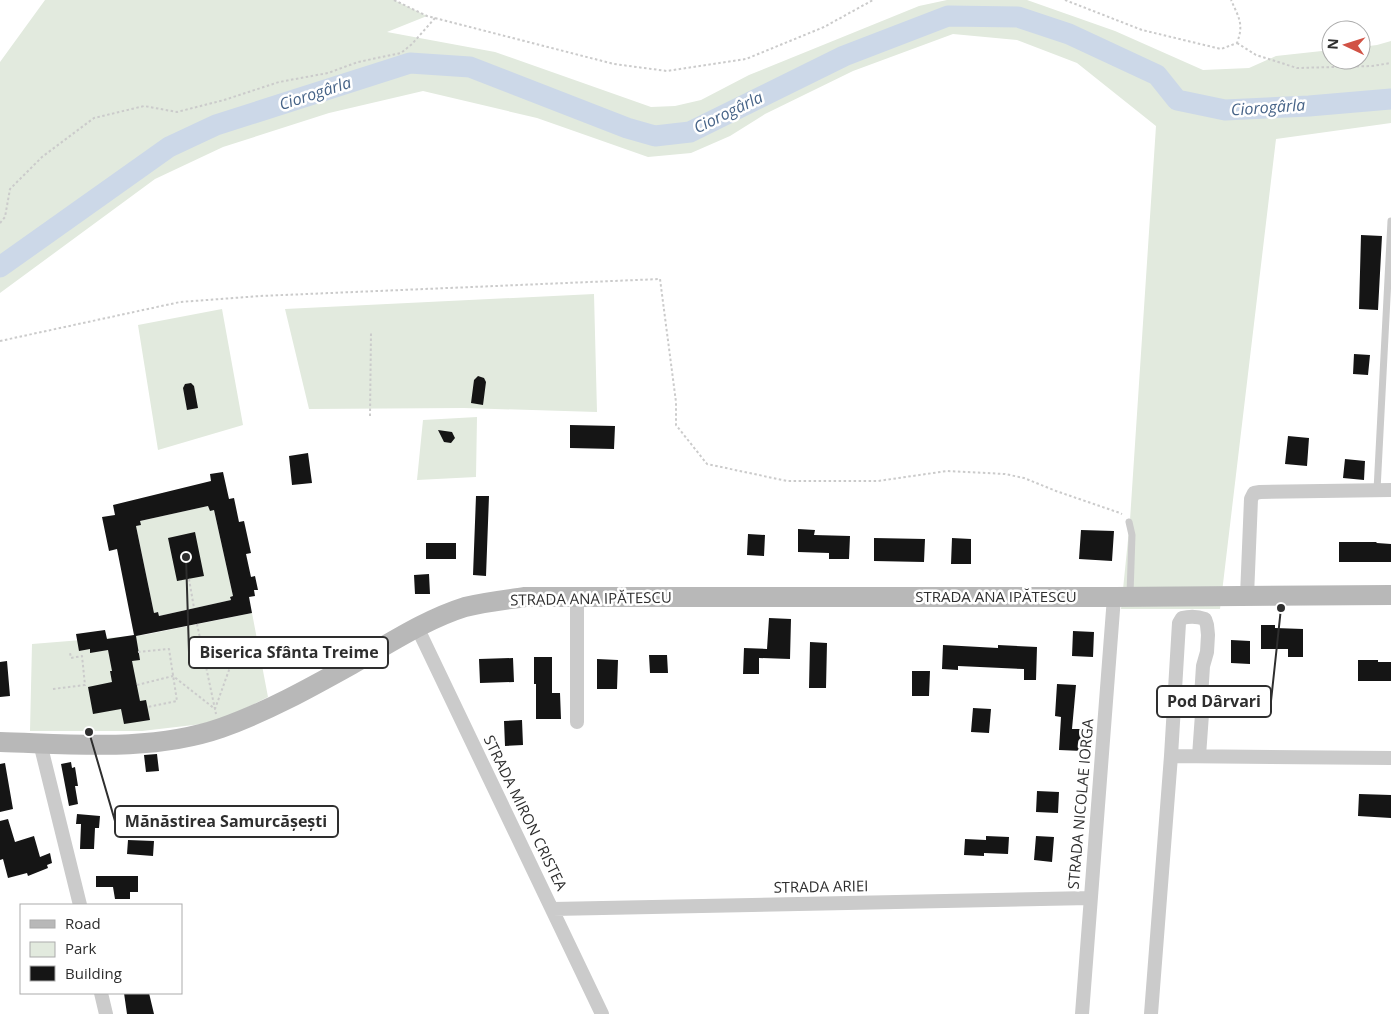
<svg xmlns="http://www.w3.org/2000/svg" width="1391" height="1014" font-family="'Open Sans',sans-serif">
  <rect width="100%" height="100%" fill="#fff"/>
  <path fill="#e2eade" d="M45 0H394L427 16 387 32 495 52 651 107 675 106 701 100 749 75 919 6 947 0H1027L1115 31 1203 70 1249 68 1276 56 1331 50V60H1361V47L1377 45 1391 41V123L1276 139 1220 609H1121L1130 520 1156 126 1077 63 1017 40 953 34 853 71 765 114 730 136 691 153 648 157 537 118 423 91 329 113 223 147 155 179 0 293V62Z
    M594 294 597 412 464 408 309 409 285 309Z
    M222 309 243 425 158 450 138 325Z
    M477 417 476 477 417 480 423 420Z
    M208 506 210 510H214L233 596 230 597 231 600 159 616 158 612 154 613 136 526 140 521Z
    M252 613 268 697 230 716 202 724 142 731H30L32 644 144 635Z"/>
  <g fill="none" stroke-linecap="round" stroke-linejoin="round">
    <path stroke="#ccd8e8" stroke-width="21" d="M0 267 169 147 216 125 410 63 470 67 627 128 655 136 690 132 844 56 948 16 1018 17 1069 34 1157 75 1177 100 1225 110 1309 106 1391 99"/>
  </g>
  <path fill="#151515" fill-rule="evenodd" d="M1361 235 1382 236 1378 310 1359 309Z
    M1354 354 1370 355 1368 375 1353 374Z
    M478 376 484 378 486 382 483 405 471 403 474 380Z
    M191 383 194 386 198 408 187 410 183 388 185 384Z
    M570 425 615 426 614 449 570 448Z
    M438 430 452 432 455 438 451 443 444 442Z
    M1288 436 1309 438 1307 466 1285 464Z
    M308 453 312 483 292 485 289 456Z
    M1345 459 1365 461 1364 480 1343 478Z
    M223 472 229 499 234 498 239 522 244 521 251 553 246 554 251 577 255 576 258 590H254L255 596 249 597 252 613 136 636 140 660 132 661 140 701 146 700 150 720 124 724 121 709 93 714 88 687 112 682 110 671H112L108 650 90 653V649L79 651 76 634 105 630 107 639 134 635 117 549 109 551 102 517 115 515 113 505 211 481 210 474ZM208 506 210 511 214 510 233 596 230 597 231 600 159 616 158 612 154 613 136 526 141 525 140 521Z
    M476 496H489L486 576 473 575Z
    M798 529 815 530 814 535 850 536 849 559H829V553L798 552Z
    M1081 530 1114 531 1112 561 1079 559Z
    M195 532 204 576 177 581 168 538Z
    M748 534 765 535 764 556 747 555Z
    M874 538 925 539 924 562 874 561Z
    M952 538 971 539V564H951Z
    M1339 542H1376L1377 543 1391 544V562H1339Z
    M426 543H456V559H426Z
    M429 574 430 594H415L414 575Z
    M769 618 791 619 790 659 759 658V674H743L744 648 767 649Z
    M1261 625H1275V628L1303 629V657H1288V649H1261Z
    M1073 631 1094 632 1093 657 1072 656Z
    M1231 640 1250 641V664L1231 663Z
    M810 642 827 643 826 688H809Z
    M943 645 998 648V645L1037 647 1036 680H1024V669L958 666V670L942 669Z
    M649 655H667L668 673H650Z
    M534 657H552V693H560L561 719H536V684H534Z
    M513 658 514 682 480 683 479 659Z
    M597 659 618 660 617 689H597Z
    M1358 660H1378V662H1391V681H1358Z
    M7 661 10 696 0 697V662Z
    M912 671H930L929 696H912Z
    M1057 684 1076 685 1072 729H1084L1083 751 1059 750 1061 717 1055 716Z
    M973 708 991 709 989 733 971 732Z
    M522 720 523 745 505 746 504 721Z
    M157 754 159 771 146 772 144 755Z
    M71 762 72 768 75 767 78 786H75L78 804 69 806 61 764Z
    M5 763 13 809 0 812V764Z
    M1037 791 1059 792 1058 813 1036 812Z
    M1359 794 1391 795V818L1358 816Z
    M77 814 100 816 99 828H95L94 849H80L81 824H76Z
    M8 819 15 842 34 836 40 857 50 853 52 863 47 865 48 868 28 876 27 873 8 878 3 859 0 860V821Z
    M986 836 1009 837 1008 854 984 853V856L964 855 965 839 986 840Z
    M1036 836 1054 837 1052 862 1034 860Z
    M128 840 154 841 153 856 127 854Z
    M96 876H138V892H130V899H115L113 887H96Z
    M124 993H149L154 1014H127Z"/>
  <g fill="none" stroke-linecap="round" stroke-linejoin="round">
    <path stroke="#cbcbcb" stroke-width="2" stroke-dasharray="2.5 2.5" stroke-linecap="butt" d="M394 0 427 16 614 64 667 71 746 59 824 27 873 0
      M1065 0 1142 30 1221 49 1237 43C1244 24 1239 18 1231 0
      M1237 43 1256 55 1297 68 1372 66 1391 63
      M0 223 5 217 10 189 42 157 94 118 144 106 177 112 224 100 279 82 328 73 358 62 401 53 412 44 435 18
      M0 341 180 302 260 296 660 279 676 402V425L707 464 787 481H878L947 471 1005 474 1024 478 1056 491 1120 513 1122 514
      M370 416 371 332
      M189 579 194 608
      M197 624 216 714
      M138 652 169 649 177 701 148 707
      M137 685 173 676 215 709 234 656
      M53 689 85 685 82 656 71 658 70 653"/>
    <path stroke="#cbcbcb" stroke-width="7" d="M1377 490 1391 221
      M1129 522 1132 535 1130 594"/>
    <path stroke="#cbcbcb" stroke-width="14" d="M1247 596 1251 499 1254 493 1260 492 1391 490
      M577 597V722
      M417 627 602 1014
      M40 743 80 905
      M1171 756 1391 758
      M553 909 1090 898
      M101 993 106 1014
      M1082 1014 1114 597
      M1151 1014 1171 756 1179 623 1182 618C1190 616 1197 616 1205 619L1207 625 1208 635 1207 652 1203 666 1201 697 1202 714 1199 756"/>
    <path stroke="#b8b8b8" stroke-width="20" d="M0 742C73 744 152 752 221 728 272 710 320 682 367 656 398 638 430 618 465 607 485 602 505 600 525 597H1114L1391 595"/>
  </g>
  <g text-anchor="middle" stroke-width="5" stroke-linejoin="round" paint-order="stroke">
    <g font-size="15" fill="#2e2e2e" stroke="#fff">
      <text x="996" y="602">STRADA ANA IPĂTESCU</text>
      <text transform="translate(591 599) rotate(-1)" y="5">STRADA ANA IPĂTESCU</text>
      <text transform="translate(1081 804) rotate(-85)" y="5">STRADA NICOLAE IORGA</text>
      <text transform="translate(525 813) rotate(64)" y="5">STRADA MIRON CRISTEA</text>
      <text transform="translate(821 887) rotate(-1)" y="5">STRADA ARIEI</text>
    </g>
    <g font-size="16" font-style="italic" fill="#466387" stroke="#fff">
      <text transform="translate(315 93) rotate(-18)" y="6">Ciorogârla</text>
      <text transform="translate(1268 107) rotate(-4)" y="6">Ciorogârla</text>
      <text transform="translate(728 112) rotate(-26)" y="6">Ciorogârla</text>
    </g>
  </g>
  <path fill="none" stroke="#2e2e2e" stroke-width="2" d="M186 557L189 652M1281 608L1271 701M89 732L115 821"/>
  <g fill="#2e2e2e" stroke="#fff" stroke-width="2">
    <circle cx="186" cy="557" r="5"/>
    <circle cx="1281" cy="608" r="5"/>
    <circle cx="89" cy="732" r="5"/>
  </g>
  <g fill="#fff" stroke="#2e2e2e" stroke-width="2">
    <rect x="189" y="637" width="199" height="31" rx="5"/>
    <rect x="1157" y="686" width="114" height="31" rx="5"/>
    <rect x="115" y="806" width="223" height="31" rx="5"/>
  </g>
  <g font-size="16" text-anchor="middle" font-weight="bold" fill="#2e2e2e">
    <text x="289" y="658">Biserica Sfânta Treime</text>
    <text x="1214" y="707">Pod Dârvari</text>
    <text x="226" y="827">Mănăstirea Samurcășești</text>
  </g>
  <rect x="20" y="904" width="162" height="90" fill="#ffffff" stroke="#ababab"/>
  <rect x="30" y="920" width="25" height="8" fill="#b8b8b8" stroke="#ababab"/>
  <text x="65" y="929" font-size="15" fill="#2e2e2e">Road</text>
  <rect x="30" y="942" width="25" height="15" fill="#e2eade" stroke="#ababab"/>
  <text x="65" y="954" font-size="15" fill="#2e2e2e">Park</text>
  <rect x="30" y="966" width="25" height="15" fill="#151515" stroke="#ababab"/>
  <text x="65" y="979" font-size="15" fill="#2e2e2e">Building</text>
  <g transform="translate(1346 45) rotate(274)"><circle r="24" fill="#ffffff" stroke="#ababab"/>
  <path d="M0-4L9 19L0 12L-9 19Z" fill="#d15245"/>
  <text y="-8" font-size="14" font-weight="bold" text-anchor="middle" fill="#2e2e2e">N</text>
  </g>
</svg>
